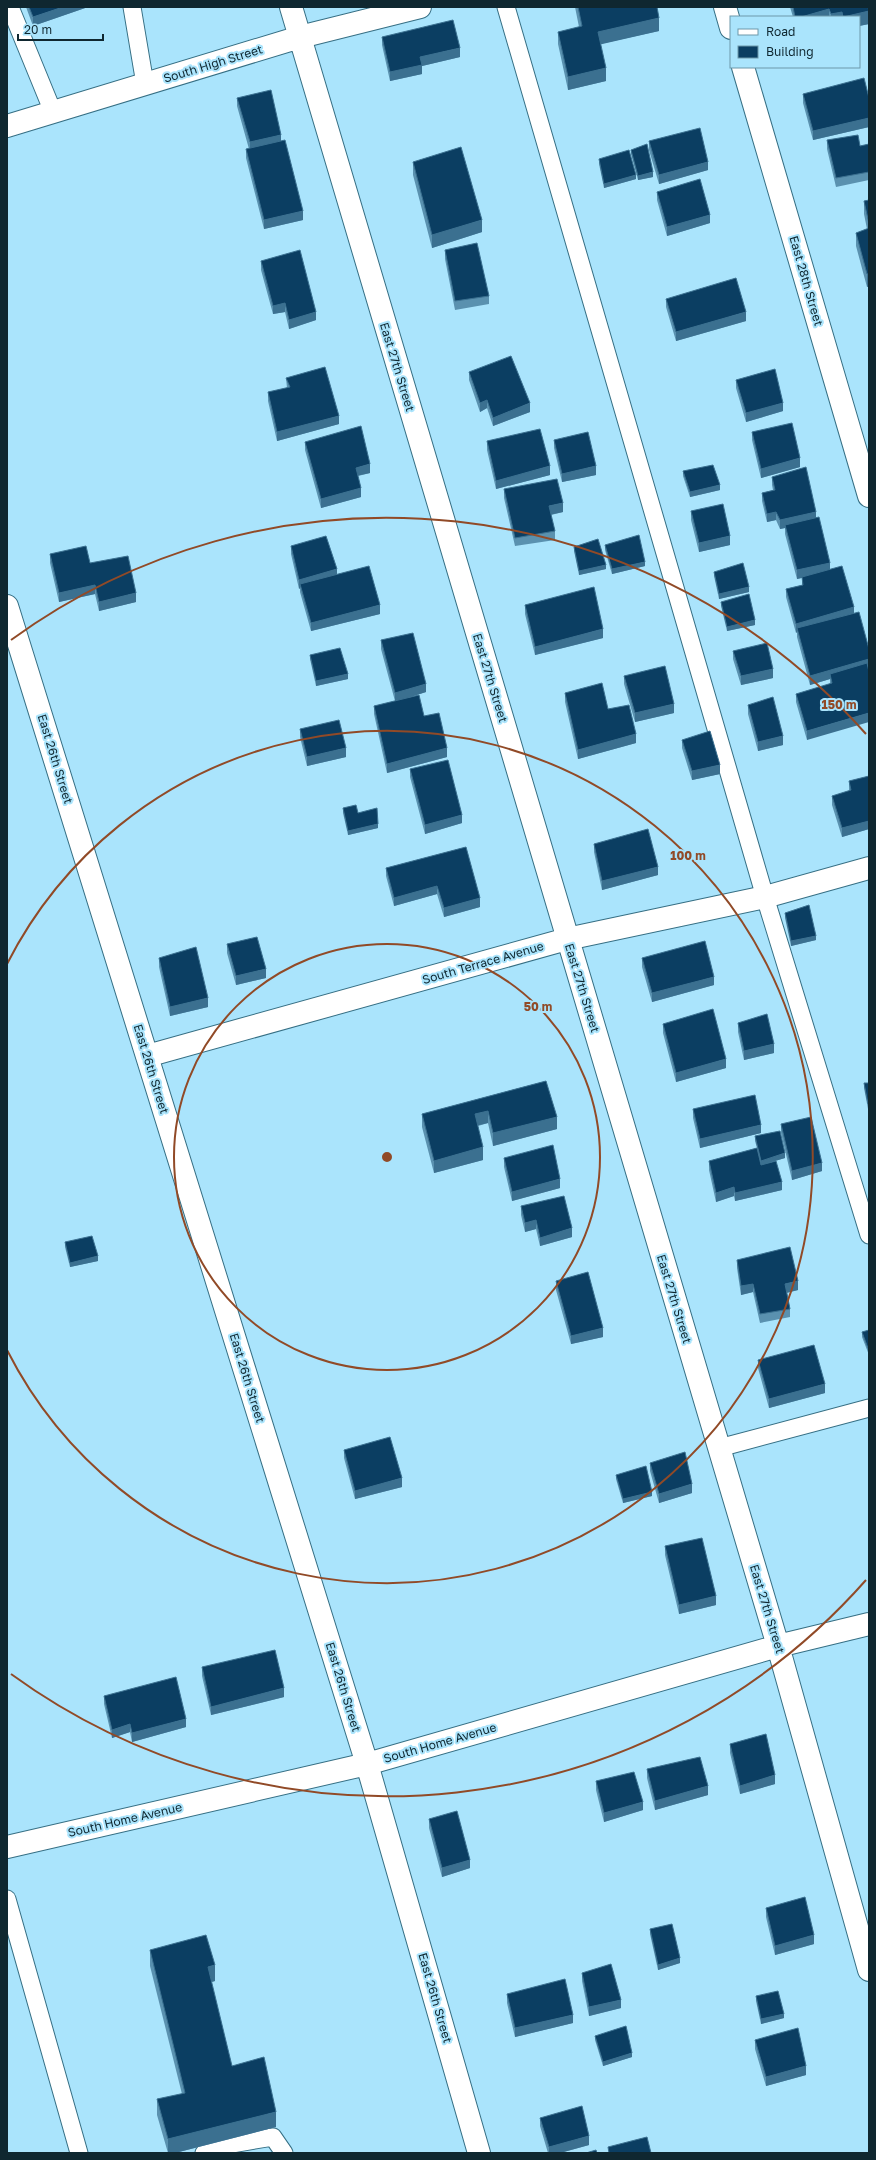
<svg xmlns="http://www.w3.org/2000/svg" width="876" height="2160" font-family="'Golos Text',sans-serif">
  <rect width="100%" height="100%" fill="#aae4fc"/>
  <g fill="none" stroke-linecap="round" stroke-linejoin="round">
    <defs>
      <path id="service" d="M10 7 53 112
        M132 7 145 84
        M506 7 765 897 869 1235
        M719 1448 869 1408
        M7 1899 79 2153
        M204 2153 226 2145 273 2137 284 2153"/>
      <path id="minor" d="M291 7 778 1646 869 1970
        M725 7 731 28
        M743 67 869 496
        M7 126 300 37 420 7
        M7 606 367 1764 479 2153
        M147 1056 567 939 765 897 869 868
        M7 1847 367 1764 778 1646 869 1624"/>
    </defs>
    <use href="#service" stroke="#366f84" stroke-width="19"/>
    <use href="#minor" stroke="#366f84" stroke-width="24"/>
    <use href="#service" stroke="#fff" stroke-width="17"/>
    <use href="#minor" stroke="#fff" stroke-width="22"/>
  </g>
  <path fill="#5a91af" d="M26 7H88L33 26Z
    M575 7H657L659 31 600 44 606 81 568 90 558 44V32L579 27Z
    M790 7H868L869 10V24L859 26V17H793Z
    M382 37 460 57 422 66V74L390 81 382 45Z
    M803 94 869 98V127L813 140 803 103Z
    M237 98 281 141 303 220 264 229 246 158V149H249L237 106Z
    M827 140 860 146 869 144V180L836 187 827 149Z
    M649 141 708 170 659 184 649 150Z
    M631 150 653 177 638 180 631 154Z
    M599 159 636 179 604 188 599 164Z
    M413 162 482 232 432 248 413 175Z
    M657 192 710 223 667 236 657 200Z
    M869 200V286L867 287 856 246V233L867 229 864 214V201Z
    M445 250 489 296V304L455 310 445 259Z
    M261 261 316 320 289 329 285 312 273 314 261 270Z
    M666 299 746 321 676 341 666 307Z
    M469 372 530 412 493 426 487 408 480 412 469 380Z
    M286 378 339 424 277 441 268 401V392L287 388Z
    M736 380 783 411 746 422 736 388Z
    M752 432 800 467 761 478 752 440Z
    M554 440 596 475 562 482 554 448Z
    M487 441 550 475 496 489 487 450Z
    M305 442 370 473 358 476 361 497 321 508 305 450Z
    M683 471 720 490 690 497 683 476Z
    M772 477 816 518 830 569 854 613 869 649V668H868L807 740 796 702V694L830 684V679L810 685 797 637V632L796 633 786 597V589L802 585V578L797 579 785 534V528L780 529 776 520 767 522 762 501V493L773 490 772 485Z
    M504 489 563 512 551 515 555 531V540L515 546 504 498Z
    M691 511 730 545 699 552 691 520Z
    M605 545 645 566 612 574 605 550Z
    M291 546 337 574 380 614 311 631 300 592V588L299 589 291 554Z
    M574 547 606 569 579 575 574 551Z
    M50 554 90 563 136 602 99 611 95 594 59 602 50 563Z
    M714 572 749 592 719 599 714 576Z
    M721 602 755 625 727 631 721 606Z
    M525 605 603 638 535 655 525 614Z
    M381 640 426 692 407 698 424 716 447 757 387 773 374 714V706L395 701 381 649Z
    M733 651 773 678 741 685 733 659Z
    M310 655 348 679 316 686 310 659Z
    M624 676 674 713 635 722 624 684Z
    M565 693 608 709 636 743 578 759 565 702Z
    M748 705 783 745 758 751 748 714Z
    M300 729 346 757 307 766 300 737Z
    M682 740 720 774 692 780 682 748Z
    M410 769 462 823 425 834 410 777Z
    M869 776V829L842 837 832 805V796L849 791V781Z
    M343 808 358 813 378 828 348 835 343 813Z
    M594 844 658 875 602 890 594 852Z
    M466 847 480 907 444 917 437 894 394 906 386 876V868Z
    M785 913 816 940 791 946 785 918Z
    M227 944 266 978 236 985 227 953Z
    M159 958 208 1007 170 1016 159 967Z
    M642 958 714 985 652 1002 642 967Z
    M738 1023 774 1053 744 1060 738 1032Z
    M663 1024 726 1068 676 1082 663 1033Z
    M546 1081 557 1129 493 1146 488 1123 478 1126 483 1160 434 1173 422 1127V1114Z
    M864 1083H869L868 1109 864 1088Z
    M693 1109 761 1133 700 1148 693 1118Z
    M781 1124 822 1171 792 1180 781 1133Z
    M755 1136 785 1158 768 1163 782 1190 735 1201 734 1196 716 1202 709 1170V1161L757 1148 755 1141Z
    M504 1158 560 1188 512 1201 504 1167Z
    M521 1206 572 1237 540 1246 536 1229 525 1232 521 1215Z
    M65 1242 98 1261 70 1267 65 1247Z
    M737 1260 798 1290 787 1293 790 1309V1317L760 1323 753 1292 741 1295 737 1268Z
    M556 1281 603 1337 571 1344 556 1290Z
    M869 1330V1355L862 1337V1332Z
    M758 1360 825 1393 769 1408 758 1368Z
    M344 1450 402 1487 355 1499 344 1458Z
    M650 1463 692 1493 659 1503 650 1471Z
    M616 1475 652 1496 623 1503 616 1479Z
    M665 1546 716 1605 679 1614 665 1555Z
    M202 1667 284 1697 211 1715 202 1676Z
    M104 1696 186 1727 132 1742 130 1732 112 1738 104 1704Z
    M730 1744 775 1784 740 1794 730 1753Z
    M647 1769 708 1795 655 1810 647 1778Z
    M596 1781 643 1810 604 1822 596 1790Z
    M429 1819 470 1868 442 1877 429 1828Z
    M766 1908 814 1944 775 1955 766 1917Z
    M650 1929 680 1963 658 1970 650 1934Z
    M150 1950 215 1981 211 1982 232 2066 276 2127 175 2153H168L157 2115V2099L182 2094 150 1966Z
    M582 1973 621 2008 589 2016 582 1981Z
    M507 1994 573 2023 515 2037 507 2003Z
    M756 1996 784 2018 761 2024 756 2001Z
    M595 2036 632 2057 603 2066 595 2040Z
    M755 2040 806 2075 766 2086 755 2049Z
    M540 2118 589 2145 560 2153H548L540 2126Z"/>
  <path fill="#3b7090" d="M63 7H88L33 26V17Z
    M829 9V17H801Z
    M869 11V24L859 26V17H844Z
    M842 12V17H831V14Z
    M659 18V31L598 45V32Z
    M460 48V57L422 66V74L390 81V72L420 57Z
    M606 68V81L568 90V77Z
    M869 118V127L813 140V131Z
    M281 135V143L250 151V142Z
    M708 162V170L659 184V175Z
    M653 172V177L638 180V176Z
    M636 175V179L604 188V184Z
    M303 211V220L264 229V220Z
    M710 215V223L667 236V227Z
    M482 220V232L432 248V235Z
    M867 274H869V286L867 287Z
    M285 303V312L273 314V306Z
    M316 312V320L289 329V320Z
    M746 312V321L676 341V332Z
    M487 400V408L480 412V403Z
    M530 403V412L493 426V418Z
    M783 403V411L746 422V413Z
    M339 416V424L277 441V432Z
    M800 458V467L761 478V469Z
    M370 464V473L356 476V468Z
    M550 466V475L496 489V481Z
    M596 466V475L562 482V474Z
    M720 485V490L690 497V492Z
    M361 488V497L321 508V499Z
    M563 503V512L549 515V506Z
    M776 512V520L767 522V514Z
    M816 512V521L785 525V528L780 529V520Z
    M730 536V545L699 552V543Z
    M645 562V566L612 574V569Z
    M830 563V571L797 579V570Z
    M606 565V569L579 575V571Z
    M337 569V578L300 584V588L299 589V580Z
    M95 585V594L59 602V593Z
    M749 587V592L719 599V594Z
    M136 593V602L99 611V602Z
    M380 605V614L311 631V623Z
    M854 607V615L797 628V632L796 633V624Z
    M755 620V625L727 631V627Z
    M603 629V638L535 655V647Z
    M869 659V668L831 679 830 674V679L810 685V676Z
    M773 669V678L741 685V676Z
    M348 674V679L316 686V681Z
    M426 684V692L395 702V693Z
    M674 704V713L635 722V713Z
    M869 713V722L807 740V731Z
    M636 734V743L578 759V750Z
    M783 736V745L758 751V742Z
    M346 748V757L307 766V757Z
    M447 748V757L387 773V764Z
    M720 765V774L692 780V771Z
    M462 815V823L425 834V825Z
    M869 821V829L842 837V828Z
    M378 824V828L348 835V831Z
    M658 867V875L602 890V881Z
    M437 886V894L394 906V898Z
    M480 898V907L444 917V908Z
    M816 936V940L791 946V941Z
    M266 969V978L236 985V976Z
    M714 977V985L652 1002V993Z
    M208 998V1007L170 1016V1007Z
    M774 1044V1053L744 1060V1051Z
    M726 1059V1068L676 1082V1073Z
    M488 1111V1123L475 1126V1114Z
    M557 1117V1129L493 1146V1133Z
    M761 1125V1133L700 1148V1139Z
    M483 1147V1160L434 1173V1161Z
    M785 1153V1158L761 1165V1161Z
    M822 1163V1171L792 1180V1171Z
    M560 1179V1188L512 1201V1192Z
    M782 1182V1190L735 1201V1193Z
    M734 1187V1196L716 1202V1193Z
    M536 1220V1229L525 1232V1223Z
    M572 1228V1237L540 1246V1238Z
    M98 1256V1261L70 1267V1263Z
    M798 1281V1290L785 1293V1284Z
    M753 1284V1292L741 1295V1286Z
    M603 1328V1337L571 1344V1336Z
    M825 1384V1393L769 1408V1399Z
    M402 1478V1487L355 1499V1491Z
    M692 1484V1493L659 1503V1494Z
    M652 1492V1496L623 1503V1499Z
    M716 1596V1605L679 1614V1605Z
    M284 1688V1697L211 1715V1707Z
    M186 1719V1727L132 1742V1733Z
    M130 1724V1732L112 1738V1730Z
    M775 1775V1784L740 1794V1786Z
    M708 1786V1795L655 1810V1801Z
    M643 1802V1810L604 1822V1813Z
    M470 1860V1868L442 1877V1868Z
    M814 1935V1944L775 1955V1946Z
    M680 1958V1963L658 1970V1965Z
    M215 1965V1981L208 1983V1967Z
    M621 2000V2008L589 2016V2007Z
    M784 2014V2018L761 2024V2019Z
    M573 2015V2023L515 2037V2028Z
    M632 2053V2057L603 2066V2062Z
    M806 2066V2075L766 2086V2077Z
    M276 2112V2127L175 2153H168V2139Z
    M589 2136V2145L560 2153H549V2147Z"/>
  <path fill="#0b3e62" stroke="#3b7090" d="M29 7H63L33 17Z
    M578 7H657L659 18 598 32 606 68 568 77 558 32 582 26Z
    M793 7H868L869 11 843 17 842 12 831 14 829 9 801 17H795Z
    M453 20 460 48 420 57 422 65 390 72 382 37Z
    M864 78 869 98V118L813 131 803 94Z
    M271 90 281 135 250 142 237 98Z
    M700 128 708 162 659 175 649 141Z
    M858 135 860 146 869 144V172L836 178 827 140Z
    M285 140 303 211 264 220 246 149Z
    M647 144 653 172 638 176 631 150Z
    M461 147 482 220 432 235 413 162Z
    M629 150 636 175 604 184 599 159Z
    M700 179 710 215 667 227 657 192Z
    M869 200V224L864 201Z
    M869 228V274H867L856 233Z
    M477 243 489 296 455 301 445 250Z
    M300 250 316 312 289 320 285 303 273 306 261 261Z
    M736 278 746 312 676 332 666 299Z
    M511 356 530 403 493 418 487 400 480 403 469 372Z
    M325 367 339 416 277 432 268 392 290 387 286 378Z
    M775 369 783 403 746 413 736 380Z
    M792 423 800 458 761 469 752 432Z
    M361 426 370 464 356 468 361 488 321 499 305 442Z
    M540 429 550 466 496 481 487 441Z
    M588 432 596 466 562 474 554 440Z
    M713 465 720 485 690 492 683 471Z
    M806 467 816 512 780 520 776 512 767 514 762 493 775 490 772 477Z
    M557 479 563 503 549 506 555 531 515 538 504 489Z
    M723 504 730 536 699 543 691 511Z
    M819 517 830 563 797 570 785 525Z
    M639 535 645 562 612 569 605 545Z
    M326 536 337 569 299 580 291 546Z
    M598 539 606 565 579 571 574 547Z
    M86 546 90 563 128 556 136 593 99 602 95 585 59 593 50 554Z
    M743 563 749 587 719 594 714 572Z
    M369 566 380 605 311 623 300 584Z
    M842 566 854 607 796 624 786 589 803 585 802 577Z
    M594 587 603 629 535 647 525 605Z
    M749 594 755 620 727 627 721 602Z
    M859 612 869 649V659L810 676 797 628Z
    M413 633 426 684 395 693 381 640Z
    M767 643 773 669 741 676 733 651Z
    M340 648 348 674 316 681 310 655Z
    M867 663 869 672V713L807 731 796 694 832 683 830 674Z
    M665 666 674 704 635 713 624 676Z
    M602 683 608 709 629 705 636 734 578 750 565 693Z
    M419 695 424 716 439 713 447 748 387 764 374 706Z
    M773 697 783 736 758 742 748 705Z
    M339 720 346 748 307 757 300 729Z
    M710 731 720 765 692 771 682 740Z
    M448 760 462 815 425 825 410 769Z
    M869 776V821L842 828 832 796 851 790 849 781Z
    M356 805 358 813 377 808 378 824 348 831 343 808Z
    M648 829 658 867 602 881 594 844Z
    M466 847 480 898 444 908 437 886 394 898 386 868Z
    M809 905 816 936 791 941 785 913Z
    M257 937 266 969 236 976 227 944Z
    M705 941 714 977 652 993 642 958Z
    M196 947 208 998 170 1007 159 958Z
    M713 1009 726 1059 676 1073 663 1024Z
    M767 1014 774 1044 744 1051 738 1023Z
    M546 1081 557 1117 493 1133 488 1111 475 1114 483 1147 434 1161 422 1114Z
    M864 1083H869V1104H868Z
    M755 1095 761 1125 700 1139 693 1109Z
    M811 1117 822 1163 792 1171 781 1124Z
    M780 1131 785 1153 761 1161 755 1136Z
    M553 1145 560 1179 512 1192 504 1158Z
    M757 1148 761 1165 776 1161 782 1182 735 1193 734 1187 716 1193 709 1161Z
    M564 1196 572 1228 540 1238 536 1220 525 1223 521 1206Z
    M92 1236 98 1256 70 1263 65 1242Z
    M790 1247 798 1281 785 1284 790 1309 760 1314 753 1284 741 1286 737 1260Z
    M588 1272 603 1328 571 1336 556 1281Z
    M869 1330V1351L862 1332Z
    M814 1345 825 1384 769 1399 758 1360Z
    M390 1437 402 1478 355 1491 344 1450Z
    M685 1452 692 1484 659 1494 650 1463Z
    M646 1466 652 1492 623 1499 616 1475Z
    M702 1538 716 1596 679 1605 665 1546Z
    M275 1650 284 1688 211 1707 202 1667Z
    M176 1677 186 1719 132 1733 130 1724 112 1730 104 1696Z
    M766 1734 775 1775 740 1786 730 1744Z
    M700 1757 708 1786 655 1801 647 1769Z
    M634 1772 643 1802 604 1813 596 1781Z
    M457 1811 470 1860 442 1868 429 1819Z
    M805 1897 814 1935 775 1946 766 1908Z
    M672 1924 680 1958 658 1965 650 1929Z
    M206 1935 215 1965 208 1967 232 2066 264 2057 276 2112 168 2139 157 2099 185 2093 150 1950Z
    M611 1964 621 2000 589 2007 582 1973Z
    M565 1979 573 2015 515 2028 507 1994Z
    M778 1991 784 2014 761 2019 756 1996Z
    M626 2026 632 2053 603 2062 595 2036Z
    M798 2028 806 2066 766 2077 755 2040Z
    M582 2106 589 2136 549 2147 540 2118Z
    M647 2137 651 2153H609L608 2147Z
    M596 2150 597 2153H586Z"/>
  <g fill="none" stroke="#914a27" stroke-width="2">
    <circle cx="387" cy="1157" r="213"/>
    <path d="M7 964A426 426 0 1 1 7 1350"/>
    <path d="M866 1580A639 639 0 0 1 11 1674M11 640A639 639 0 0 1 866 734"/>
  </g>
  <g text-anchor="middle" stroke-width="4" stroke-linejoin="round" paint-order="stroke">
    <g font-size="12" fill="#0f2730" stroke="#aae4fc">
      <text transform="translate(213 64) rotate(-17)" y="4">South High Street</text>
      <text transform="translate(806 281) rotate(74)" y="4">East 28th Street</text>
      <text transform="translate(397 367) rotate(73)" y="4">East 27th Street</text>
      <text transform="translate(490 678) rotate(73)" y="4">East 27th Street</text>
      <text transform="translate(55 759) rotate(73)" y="4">East 26th Street</text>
      <text transform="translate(483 963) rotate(-16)" y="4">South Terrace Avenue</text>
      <text transform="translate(582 988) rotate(73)" y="4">East 27th Street</text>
      <text transform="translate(151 1069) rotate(73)" y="4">East 26th Street</text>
      <text transform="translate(674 1299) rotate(73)" y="4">East 27th Street</text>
      <text transform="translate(247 1378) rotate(73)" y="4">East 26th Street</text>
      <text transform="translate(767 1609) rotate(73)" y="4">East 27th Street</text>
      <text transform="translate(343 1687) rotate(73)" y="4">East 26th Street</text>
      <text transform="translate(440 1743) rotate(-16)" y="4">South Home Avenue</text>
      <text transform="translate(125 1820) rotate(-13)" y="4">South Home Avenue</text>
      <text transform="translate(435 1998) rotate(74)" y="4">East 26th Street</text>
    </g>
  </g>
  <circle cx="387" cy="1157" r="6" fill="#914a27" stroke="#aae4fc" stroke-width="2"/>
  <g font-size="12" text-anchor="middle" font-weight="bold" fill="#914a27" stroke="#aae4fc" stroke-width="4" stroke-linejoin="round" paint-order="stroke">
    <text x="839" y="709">150 m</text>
    <text x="688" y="860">100 m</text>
    <text x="538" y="1011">50 m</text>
  </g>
  <rect width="876" height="2160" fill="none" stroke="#0f2730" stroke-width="16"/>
  <rect x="730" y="16" width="130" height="52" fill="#aae4fc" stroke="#6c98aa"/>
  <rect x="738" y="29" width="20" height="6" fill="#ffffff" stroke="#6c98aa"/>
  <text x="766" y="36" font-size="12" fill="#0f2730">Road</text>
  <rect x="738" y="46" width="20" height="12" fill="#0b3e62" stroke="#6c98aa"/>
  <text x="766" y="56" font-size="12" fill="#0f2730">Building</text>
  <path d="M18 34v6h85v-6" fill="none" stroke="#0f2730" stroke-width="2"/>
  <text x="24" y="34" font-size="12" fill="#0f2730" stroke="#aae4fc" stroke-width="3" paint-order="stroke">20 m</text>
</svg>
